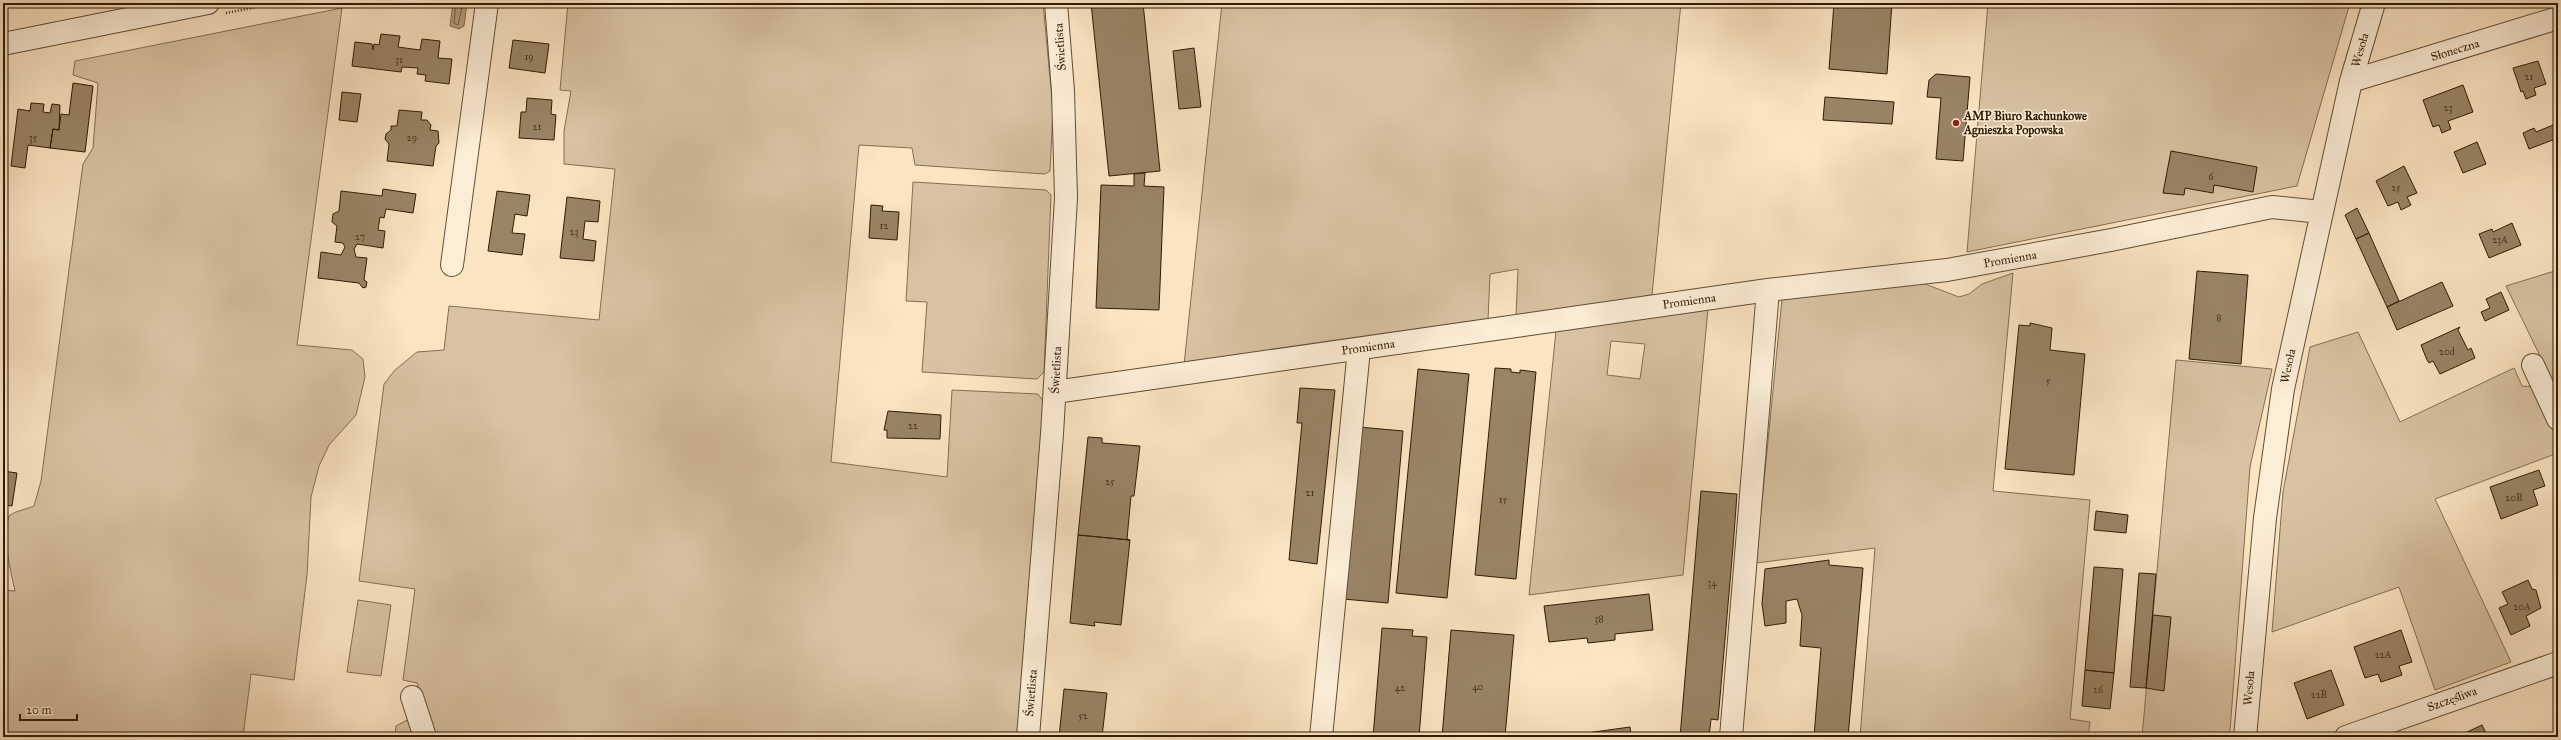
<svg xmlns="http://www.w3.org/2000/svg" width="2561" height="740" font-family="'IM FELL Great Primer',serif">
  <rect width="100%" height="100%" fill="#fbe4c2"/>
  <filter id="stains"><feTurbulence type="fractalNoise" baseFrequency=".005" numOctaves="4"/><feColorMatrix values="0 0 0 0 .2 0 0 0 0 .09 0 0 0 0 .02 0 0 0 .5 -.17"/></filter>
  <radialGradient id="worn" r=".72"><stop offset=".6" stop-color="#630" stop-opacity="0"/><stop offset="1" stop-color="#630" stop-opacity=".3"/></radialGradient>
  <path fill="#d8c2a2" stroke="#836e52" fill-rule="evenodd" d="M568 3H1043L1053 110 1050 171 1045 174 915 165 912 148 859 145 831 462 947 477 952 390 1038 394 1043 401 1040 488 1021 737H434L417 683 403 680 415 589 359 581 384 384 395 370 417 352 444 350 449 306 599 320 615 169 564 164V131L571 91 560 90Z
    M1222 3H1681L1652 295 1516 316 1518 269 1490 274 1488 320 1184 365Z
    M1988 3H2350L2297 186 1967 252Z
    M342 8 297 345 352 350 363 359 365 377 356 415 329 445 319 466 311 497 307 575 294 680 251 674 243 737H3V590L15 591C11 572 0 530 10 515 16 511 27 509 34 506L41 481 83 164 93 148 98 83 73 75 75 61Z
    M913 182 1046 190 1051 195 1044 372 1037 379 922 372 927 302 906 301Z
    M2558 270V393L2506 286Z
    M2013 273 1993 491 2090 500 2070 719 2090 722 2088 737H1860L1875 548 1756 563 1782 299 1916 284H1925L1959 297 1969 294 1982 284Z
    M1708 309 1683 575 1529 595 1556 331ZM1611 341 1645 344 1640 379 1607 375Z
    M2358 332 2400 422 2514 368 2522 386 2535 387 2558 435V453L2435 499 2511 662 2435 690 2399 587 2272 632 2283 492 2310 347Z
    M2176 360 2272 369 2250 467 2230 731 2225 737H2142Z
    M358 600 391 605 381 676 347 672Z
    M411 718 418 737H395L396 726Z"/>
  <path fill="#b5a081" stroke="#7f6b4f" d="M453 3H467L464 26 459 29 450 26Z"/>
  <g fill="none" stroke-linecap="round" stroke-linejoin="round">
    <path stroke="#725e42" stroke-width="1" d="M456 3 454 23 458 25 463 3"/>
  </g>
  <path fill="#998466" stroke="#2e1b03" d="M1091 3H1143L1160 171 1109 176Z
    M1834 3H1892L1887 74 1829 69Z
    M381 34 400 36 398 47 420 50 422 39 440 41 438 58 452 59 449 84 425 81 426 75 417 74 418 68 402 67 401 72 352 66 355 42 372 44 373 50 374 44 379 45Z
    M513 40 549 44 545 73 509 68Z
    M1194 48 1201 107 1179 109 1173 51Z
    M2538 61 2546 84 2534 88 2536 95 2526 99 2523 91 2521 92 2513 68Z
    M1936 74 1970 77 1963 161 1936 159 1941 98 1927 97 1929 80Z
    M73 83 93 86 85 152 50 148 53 129 59 130 61 114 69 115Z
    M2463 85 2473 112 2448 121 2451 129 2442 133 2439 125 2433 127 2423 100Z
    M342 92 361 94 357 122 339 120Z
    M1825 97 1894 102 1892 124 1823 120Z
    M527 98 552 100 551 114 556 115 554 140 519 138 521 112H526Z
    M31 103 44 104 43 112 50 113 52 104 60 105 59 130 53 129 50 148 28 145 25 168 11 166 18 109 30 111Z
    M399 110 422 112 421 120H427L431 125 430 130 438 131 439 143 436 146 433 166 387 161 389 144 385 139 386 134 391 130V126H397Z
    M2558 123V138L2529 149 2523 133 2534 128 2536 132Z
    M2477 142 2486 164 2463 173 2454 152Z
    M2171 151 2257 167 2253 192 2214 185 2213 193 2185 188 2184 195 2163 193Z
    M2404 166 2417 193 2407 197 2411 205 2401 210 2398 202 2388 206 2376 181Z
    M1145 173 1144 186 1164 187 1159 310 1096 308 1101 185 1134 186V174Z
    M383 189 416 194 413 213 386 209 384 218 380 217 378 230 385 231 383 248 357 244 354 249 356 257 367 258 364 280 367 282 366 287 363 288 359 283 318 278 321 252 341 255 345 247 343 243 335 242 337 226 332 222 333 214 339 211 341 191 382 196Z
    M497 191 530 195 527 216 515 214 512 233 525 234 522 255 488 251Z
    M567 197 600 201 598 222 585 221 583 239 596 241 594 261 560 258Z
    M871 205 883 206 882 211 899 212 897 240 869 238Z
    M2357 208 2369 233 2356 239 2345 215Z
    M2512 223 2521 245 2489 258 2479 234 2492 229 2493 232Z
    M2369 233 2399 301 2387 307 2356 239Z
    M2197 271 2248 275 2241 364 2189 359Z
    M2442 282 2453 306 2397 330 2387 307Z
    M2501 292 2509 310 2485 321 2481 312 2490 308 2486 299Z
    M2030 323 2052 328 2050 350 2085 354 2074 475 2005 469 2019 325 2030 326Z
    M2460 327 2458 330 2468 350 2471 348 2475 358 2440 374 2433 361 2429 363 2427 360 2421 345Z
    M1495 368 1511 369V372L1520 373V370L1536 372 1516 579 1475 575Z
    M1418 369 1469 374 1447 598 1396 593Z
    M1300 388 1335 390 1317 564 1289 560 1302 423H1297Z
    M888 411 941 415 940 439 887 438V430H884Z
    M1359 427 1403 431 1388 603 1343 599Z
    M1088 437 1102 438V443L1140 446 1134 496H1131L1127 539 1130 540 1078 535Z
    M2539 470 2545 486 2533 490 2538 505 2501 519 2490 487Z
    M3 471 17 473 12 506 3 505Z
    M1701 491 1737 494 1733 547 1718 720 1711 719 1709 737H1680Z
    M2096 511 2128 515 2126 533 2094 530Z
    M1078 535 1130 540 1121 625 1094 622 1095 626 1070 623Z
    M1829 560V565L1863 568 1848 737H1814L1821 648 1800 646 1802 615 1797 599 1786 601V623L1765 626 1762 604 1765 569Z
    M2094 567 2123 569 2114 673 2085 670Z
    M2139 573 2156 574 2146 688 2130 687Z
    M2528 580 2532 589 2536 590 2541 608 2526 616 2530 626 2511 635 2499 608 2508 604 2502 592Z
    M1649 594 1653 630 1615 634V640L1588 643 1587 638 1549 642 1544 606Z
    M2153 615 2171 617 2164 691 2146 688Z
    M1382 628 1413 630 1412 636 1427 637 1419 737H1373Z
    M1451 630 1514 635 1505 737H1442Z
    M2401 630 2412 662 2399 666 2402 675 2381 682 2378 674 2365 678 2354 647Z
    M2085 670 2114 673 2110 709 2082 706Z
    M2331 670 2344 705 2307 719 2294 683Z
    M1064 689 1107 693 1102 737H1059Z
    M2482 725 2488 737H2467L2465 733Z
    M1630 727 1631 737H1558Z"/>
  <g fill="none" stroke-linecap="round" stroke-linejoin="round">
    <defs>
      <path id="minor" d="M3 44 208 3
        M2351 81 2558 18
        M452 265 487 3
        M2533 365 2558 419
        M1055 392 1768 290 1947 270 2111 240 2272 207 2321 212
        M412 697 425 737
        M1028 737 1052 434 1066 198 1063 91 1056 3
        M1321 737 1359 349
        M1731 737 1768 290
        M2245 737 2265 518 2283 389 2351 81 2374 3
        M2346 737 2558 663"/>
    </defs>
    <use href="#minor" stroke="#614d33" stroke-width="24"/>
    <path stroke="#2e1b03" stroke-width="2.5" stroke-dasharray="1 2" stroke-linecap="butt" d="M226 13 278 3"/>
    <use href="#minor" stroke="#fcedd7" stroke-width="22"/>
  </g>
  <circle fill="#8f2418" stroke="#fcedd7" stroke-width="1.5" cx="1956" cy="123" r="4"/>
  <g text-anchor="middle" stroke-width="3" stroke-linejoin="round" paint-order="stroke">
    <g font-size="10" fill="#49351c">
      <text x="529" y="60">19</text>
      <text x="399" y="63">31</text>
      <text x="2529" y="80">21</text>
      <text x="2448" y="111">23</text>
      <text x="537" y="130">21</text>
      <text x="33" y="141">35</text>
      <text x="412" y="141">29</text>
      <text x="2211" y="180">6</text>
      <text x="2396" y="191">25</text>
      <text x="884" y="229">12</text>
      <text x="574" y="235">23</text>
      <text x="360" y="240">27</text>
      <text x="2500" y="243">23A</text>
      <text x="2219" y="321">8</text>
      <text x="2447" y="355">20d</text>
      <text x="2048" y="384">5</text>
      <text x="913" y="429">22</text>
      <text x="1110" y="485">25</text>
      <text x="1310" y="496">21</text>
      <text x="2514" y="501">20B</text>
      <text x="1503" y="503">15</text>
      <text x="1712" y="586">34</text>
      <text x="2522" y="610">20A</text>
      <text x="1599" y="622">38</text>
      <text x="2383" y="658">22A</text>
      <text x="1478" y="690">40</text>
      <text x="1400" y="691">42</text>
      <text x="2098" y="693">26</text>
      <text x="2319" y="698">22B</text>
      <text x="1083" y="719">52</text>
    </g>
    <g font-size="12" fill="#2e1b03" stroke="#fcedd7">
      <text transform="translate(1060 47) rotate(-94)" y="4">Świetlista</text>
      <text transform="translate(2360 50) rotate(-74)" y="4">Wesoła</text>
      <text transform="translate(2455 50) rotate(-17)" y="4">Słoneczna</text>
      <text transform="translate(2010 259) rotate(-10)" y="4">Promienna</text>
      <text transform="translate(1689 301) rotate(-8)" y="4">Promienna</text>
      <text transform="translate(1368 347) rotate(-8)" y="4">Promienna</text>
      <text transform="translate(2288 366) rotate(-78)" y="4">Wesoła</text>
      <text transform="translate(1056 370) rotate(-87)" y="4">Świetlista</text>
      <text transform="translate(2249 688) rotate(-85)" y="4">Wesoła</text>
      <text transform="translate(1031 693) rotate(-85)" y="4">Świetlista</text>
      <text transform="translate(2452 699) rotate(-20)" y="4">Szczęśliwa</text>
    </g>
    <g font-size="12" font-weight="bold" fill="#2e1b03" stroke="#fcedd7" text-anchor="start">
      <text x="1964" y="120">AMP Biuro Rachunkowe<tspan x="1964" dy="14">Agnieszka Popowska</tspan></text>
    </g>
  </g>
  <rect width="2561" height="740" fill="none" stroke="#fbe4c2" stroke-width="16"/>
  <rect x="4" y="4" width="2553" height="732" fill="none" stroke="#2e1b03" stroke-width="2"/>
  <rect x="8" y="8" width="2545" height="724" fill="none" stroke="#2e1b03"/>
  <path d="M20 714v6h57v-6" fill="none" stroke="#2e1b03" stroke-width="2"/>
  <text x="26" y="714" font-size="12" fill="#2e1b03" stroke="#fcedd7" stroke-width="3" paint-order="stroke">20 m</text>
  <rect width="100%" height="100%" filter="url(#stains)"/>
  <rect width="100%" height="100%" fill="url(#worn)"/>
</svg>
